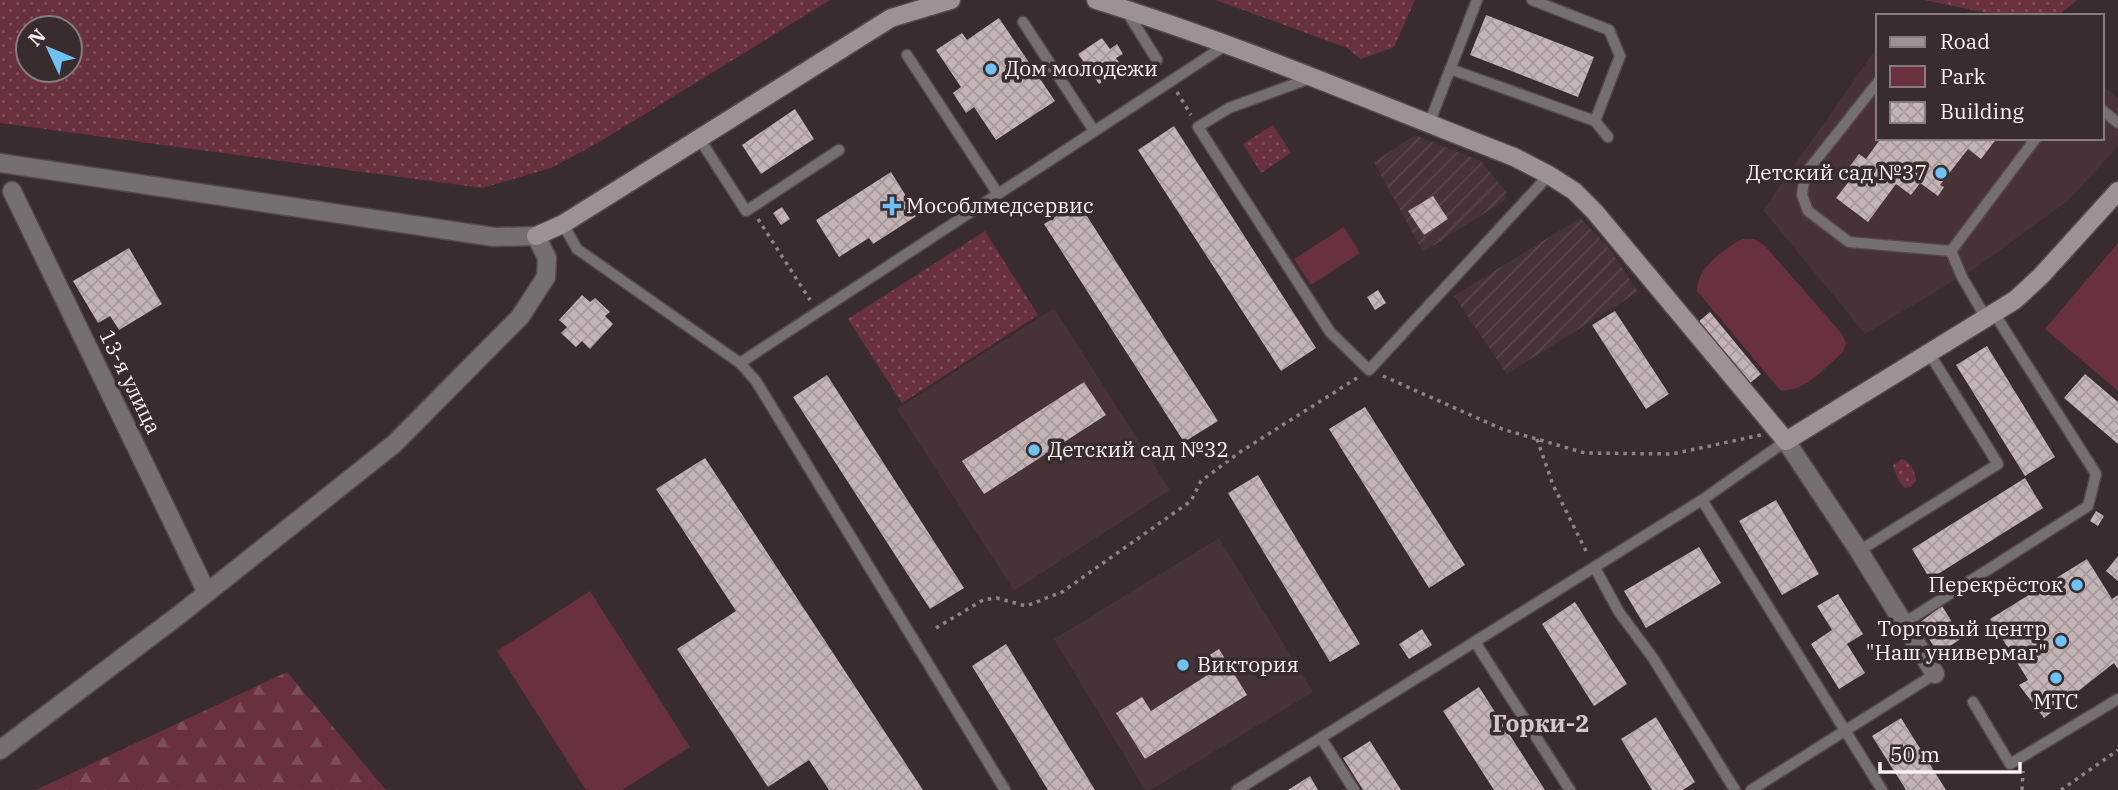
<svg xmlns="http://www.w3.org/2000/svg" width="2118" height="790" font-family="'IBM Plex Serif',serif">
  <defs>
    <pattern id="industrial-furrows" width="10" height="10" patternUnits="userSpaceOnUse" patternTransform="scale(1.75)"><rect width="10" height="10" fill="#473236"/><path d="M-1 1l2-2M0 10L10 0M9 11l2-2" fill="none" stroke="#59464a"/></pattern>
    <pattern id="green-dots" width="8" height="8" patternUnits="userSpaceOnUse" patternTransform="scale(1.75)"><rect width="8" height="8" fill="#68313d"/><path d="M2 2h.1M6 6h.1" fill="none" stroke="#7e4f5a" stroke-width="1.8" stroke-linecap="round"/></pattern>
    <pattern id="forest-firs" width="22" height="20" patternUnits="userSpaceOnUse" patternTransform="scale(1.75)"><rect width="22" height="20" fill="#68313d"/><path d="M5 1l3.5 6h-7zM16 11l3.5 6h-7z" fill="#7e4f5a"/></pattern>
    <pattern id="building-cross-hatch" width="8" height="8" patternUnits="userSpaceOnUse" patternTransform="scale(1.75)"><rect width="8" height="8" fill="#c5b4b6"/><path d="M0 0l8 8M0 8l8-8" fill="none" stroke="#a6999b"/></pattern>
  </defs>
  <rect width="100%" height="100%" fill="#392c2e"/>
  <path fill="#473236" d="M1878 46V138H2102V85L2118 98V146L2069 200 1977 267 1865 334 1763 210Z
    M1054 308 1170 490 1014 591 897 409Z
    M1219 538 1313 692 1151 790H1145L1054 639Z"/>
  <path fill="url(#industrial-furrows)" d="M1415 135 1481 161 1507 193 1504 201 1423 252 1374 162Z
    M1580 218 1610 249 1638 292 1507 374 1454 296Z"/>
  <path fill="url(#green-dots)" fill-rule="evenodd" d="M0 0H830L601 141 551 168 482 188 0 123ZM28 28H70V70H28Z
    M1216 0H1415L1394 47 1361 59 1347 48Z
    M1924 0H2077L2058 16H2002Z
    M1273 125 1291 153 1261 173 1243 144Z
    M985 231 1038 315 902 403 848 319Z
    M1902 459C1912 462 1915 472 1916 481L1911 487 1905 488 1898 480 1893 465Z"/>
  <path fill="url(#forest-firs)" d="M287 672 386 790H36Z"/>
  <path fill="#68313d" d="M1344 227 1360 253 1311 285 1294 259Z
    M1743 239H1754L1765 246 1842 334 1846 343 1843 352C1825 367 1804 394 1780 390L1697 291C1696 268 1725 248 1743 239Z
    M2118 243V391L2045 329Z
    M590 591 690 747 622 790H586L497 651Z"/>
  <path fill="url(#building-cross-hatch)" d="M1486 15 1594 57 1578 97 1470 55Z
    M999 18 1055 101 996 140 974 107 966 113 953 93 961 87 936 50 962 33 967 40Z
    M1102 38 1110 49 1117 44 1123 54 1116 58 1123 68 1099 84 1078 54Z
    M795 109 814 139 761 174 742 145Z
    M1174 126 1316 348 1281 371 1138 150Z
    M1881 138H1997L1981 159 1968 149 1940 185 1944 187 1938 196 1920 183 1911 195 1896 184 1868 222 1836 198 1854 175 1847 170 1859 154 1866 159Z
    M891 172 918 215 873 244 869 238 839 257 816 220Z
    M1433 196 1448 219 1424 235 1408 211Z
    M1078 202 1218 421 1184 442 1044 224Z
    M782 207 790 219 781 225 773 213Z
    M129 248 162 304 119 330 110 316 98 323 73 281Z
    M1378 290 1386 303 1375 310 1367 297Z
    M582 295 590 302 595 298 610 312 605 316 613 324 590 349 582 341 576 347 561 333 567 327 559 320Z
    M1615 311 1669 394 1646 409 1592 325Z
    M1710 312 1761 374 1749 384 1698 322Z
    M1987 346 2055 457 2025 476 1956 365Z
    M2085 374 2118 402V444L2064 398Z
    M827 375 964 588 930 609 793 397Z
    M1084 382 1106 415 984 494 962 461Z
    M1365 407 1465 565 1429 588 1329 429Z
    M705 458 923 790H829L809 760 768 787 677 649 736 611 656 489Z
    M1258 475 1360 644 1330 662 1228 493Z
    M2025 478 2043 508 1930 579 1912 549Z
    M1776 500 1819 574 1782 595 1739 521Z
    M2096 511 2104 516 2098 526 2090 521Z
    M1699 547 1721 583 1646 628 1624 591Z
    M2118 556V581L2106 571Z
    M2087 559 2112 599 2118 595V669L2114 663 2044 718 2019 685 2028 680 1990 619Z
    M1838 594 1863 634 1847 644 1865 673 1839 689 1811 644 1832 630 1817 606Z
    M1575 602 1627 684 1594 706 1542 624Z
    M1942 606 1962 638 1950 646 1936 650 1919 623Z
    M1422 629 1432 645 1409 659 1399 644Z
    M1006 644 1095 790H1048L972 666Z
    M1219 649 1247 695 1145 759 1116 713 1142 697 1151 711 1206 676 1197 663Z
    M1479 687 1545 790H1494L1443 711Z
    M1656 717 1695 782 1683 790H1652L1621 739Z
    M1901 718 1946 790H1906L1872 736Z
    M1370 741 1401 790H1363L1343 758Z
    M1310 776 1318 790H1288Z"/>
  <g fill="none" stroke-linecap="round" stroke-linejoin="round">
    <defs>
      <path id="lane" d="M1532 0 1609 30 1620 56 1595 121 1608 137
        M1127 12 1157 60
        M1023 22 1094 131
        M907 55 998 194
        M1450 69 1595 121
        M1311 78 1229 108 1198 127 1330 332 1369 370 1549 175
        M1878 82 1805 174 1802 195 1808 211 1849 242 1951 251
        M2102 110 2118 123
        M1429 124 1477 0
        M699 138 746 211 839 150
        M563 224 577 249 740 363 756 381 1005 790
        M1986 318 1962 277 1951 251 2036 138
        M740 363 1226 45
        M1702 500 1882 790
        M1859 551 1998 464 1929 353
        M1595 568 1619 612 1653 658 1735 790
        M1904 623 2088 506 2096 474 1994 313
        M1475 642 1570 790
        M1973 702 2010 764 2118 699
        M1321 738 1354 790
        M1237 790 1702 500 1786 441
        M1751 790 1935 674"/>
      <path id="street" d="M0 163 494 237 536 236 547 258 546 277 520 317 394 444 179 615 0 750
        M12 191 207 593
        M1786 441 1859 551 1935 674"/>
      <path id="secondary" d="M1096 0C1238 44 1375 103 1514 157L1549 175 1574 191 1595 212 1786 441 2015 300 2041 276 2118 191
        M536 236 563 224 891 18 951 0"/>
    </defs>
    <use href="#lane" stroke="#54484a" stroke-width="13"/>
    <use href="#street" stroke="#54484a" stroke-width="21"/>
    <use href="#secondary" stroke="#54484a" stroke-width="21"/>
    <path stroke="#8e8385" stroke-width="3.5" stroke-dasharray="3.5 5" stroke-linecap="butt" d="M1177 92 1191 115
      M758 219 810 300
      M1383 376 1502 429 1585 453 1672 454 1761 435
      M1537 439 1553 485 1588 555
      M936 628 983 600 997 598 1026 606 1062 592 1191 501 1201 481 1240 452 1357 378
      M2022 790 2023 771
      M2061 790 2118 750"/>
    <use href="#lane" stroke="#766f6f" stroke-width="10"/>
    <use href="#street" stroke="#766f6f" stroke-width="18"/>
    <use href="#secondary" stroke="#9c9193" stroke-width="18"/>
  </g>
  <g fill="#6ec2f3" stroke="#392c2e" stroke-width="2.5">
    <circle cx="991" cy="69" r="7"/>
    <circle cx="1941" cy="173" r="7"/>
    <path d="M888.5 195.5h7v7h7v7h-7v7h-7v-7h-7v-7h7z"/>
    <circle cx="1034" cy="450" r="7"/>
    <circle cx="2077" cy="585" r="7"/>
    <circle cx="2061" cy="641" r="7"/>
    <circle cx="1183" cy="665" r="7"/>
    <circle cx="2056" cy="678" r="7"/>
  </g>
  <g text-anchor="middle" stroke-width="7" stroke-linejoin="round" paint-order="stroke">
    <g font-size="21" fill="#faf1f3" stroke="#392c2e" text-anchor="start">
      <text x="1005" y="76">Дом молодежи</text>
      <text x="1927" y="180" text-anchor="end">Детский сад №37</text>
      <text x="906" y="213">Мособлмедсервис</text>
      <text x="1048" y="457">Детский сад №32</text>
      <text x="2063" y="592" text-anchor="end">Перекрёсток</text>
      <text x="2047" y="636" text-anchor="end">Торговый центр<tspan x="2047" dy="24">"Наш универмаг"</tspan></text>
      <text x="1197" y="672">Виктория</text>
      <text x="2056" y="709" text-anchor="middle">МТС</text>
    </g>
    <g font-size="21" fill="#faf1f3" stroke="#392c2e">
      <text transform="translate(130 382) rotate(64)" y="7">13-я улица</text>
    </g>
    <g font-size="24" font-weight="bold" fill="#d7c5c8" stroke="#392c2e">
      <text x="1541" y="732">Горки-2</text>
    </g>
  </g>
  <rect x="1876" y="14" width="228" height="126" fill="#392c2e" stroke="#867b7d" stroke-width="2"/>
  <rect x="1890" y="37" width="35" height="10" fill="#9c9193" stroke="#867b7d" stroke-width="2"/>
  <text x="1940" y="49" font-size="21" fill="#faf1f3">Road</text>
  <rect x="1890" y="66" width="35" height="21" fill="#68313d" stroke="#867b7d" stroke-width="2"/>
  <text x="1940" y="84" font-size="21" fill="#faf1f3">Park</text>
  <rect x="1890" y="102" width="35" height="21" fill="url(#building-cross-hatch)" stroke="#867b7d" stroke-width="2"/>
  <text x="1940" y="119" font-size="21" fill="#faf1f3">Building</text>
  <g transform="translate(49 49) rotate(314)"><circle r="33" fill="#392c2e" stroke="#867b7d" stroke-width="2"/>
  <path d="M0-5L12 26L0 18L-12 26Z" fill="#6ec2f3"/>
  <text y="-10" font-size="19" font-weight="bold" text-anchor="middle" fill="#faf1f3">N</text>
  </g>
  <path d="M1880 762v10h140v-10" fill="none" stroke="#faf1f3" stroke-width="3.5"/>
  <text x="1890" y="762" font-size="21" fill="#faf1f3" stroke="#392c2e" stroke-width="5" paint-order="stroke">50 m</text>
</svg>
